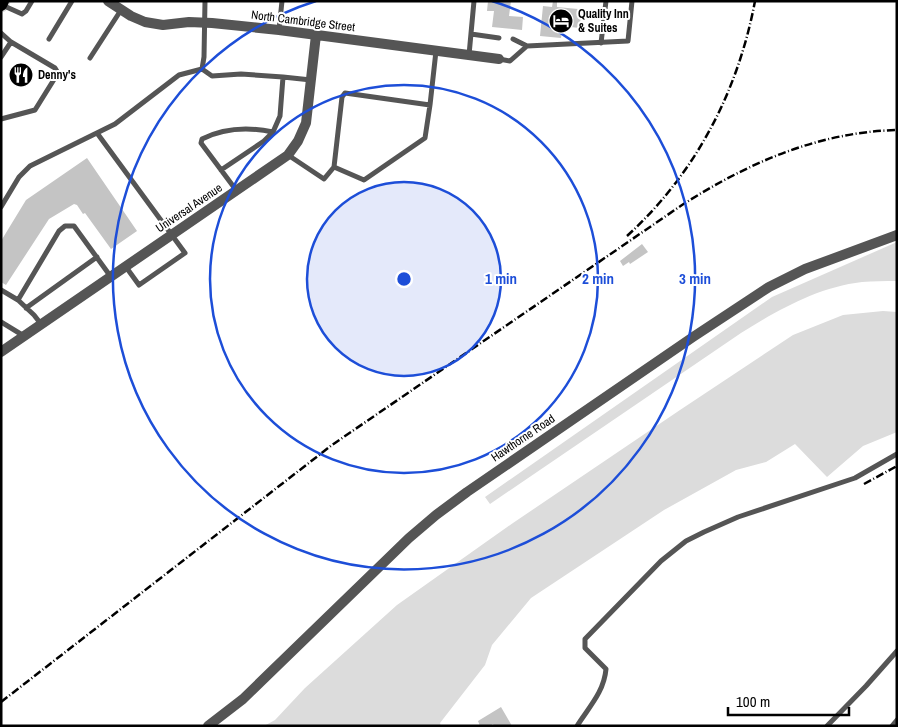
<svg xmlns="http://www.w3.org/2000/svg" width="898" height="727" font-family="'Archivo Narrow',sans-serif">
  <rect width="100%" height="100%" fill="#fff"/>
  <path fill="#dcdcdc" d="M897 242V281C885 281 873 281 862 282 818 287 778 310 741 333L490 504 485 497 772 297Z
    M883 311 897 312V432L863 446 827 477 795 444 766 462 736 470 664 510 531 598 492 645 485 665 440 723 441 726H264L275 720 305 688 397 605 513 523 680 410 793 335 843 315Z"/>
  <path fill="#c4c4c4" d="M488 1H511L509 16 523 17 522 30 492 27 494 11H487Z
    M553 1H557V7L578 9V15L581 17 579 28 563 26 561 38 540 36 543 6 552 7Z
    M87 158 137 231 111 249 85 213 83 214 77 205 74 204 49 219 6 285 1 282V241L26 200Z
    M642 244 648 252 630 264 629 262 623 266 620 261Z
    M501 707 512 726H494L493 724 490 726H480L478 721Z"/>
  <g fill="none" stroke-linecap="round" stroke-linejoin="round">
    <defs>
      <path id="primary" d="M1 5 3 1"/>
    </defs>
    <use href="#primary" stroke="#dbdbdb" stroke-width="15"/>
    <path stroke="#555" stroke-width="5" d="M205 1 204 57 202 69 212 76 241 74 283 77
      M2 5 22 14 26 11 32 1
      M279 30 282 1
      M1 33 11 42 55 68 58 73 35 110 1 119
      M471 34 499 38
      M49 39 72 1
      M513 39 527 46
      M601 43 606 1
      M469 55 474 1
      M1 57 11 42
      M90 58 121 10
      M499 59 510 61 527 46 628 41 632 1
      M97 133 185 253 139 285 126 267
      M288 155 324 179 334 167 342 97 345 93 430 105 436 51
      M334 167 364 180 425 138 430 105
      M221 170 264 141 273 132
      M236 190 201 143 202 139C224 128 249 127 273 132L280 116 283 77 311 80
      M1 207 19 177 30 166 115 124 179 75 202 69
      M1 290 18 300
      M26 308 97 257
      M1 322 24 336
      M41 324 34 315 18 300 59 231 65 226H74L111 277
      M577 726C589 707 604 692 606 669L585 648V639L661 561 686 541 704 532 738 517 855 478 897 454
      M827 726 866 686 897 651
      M892 726 897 720"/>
    <path stroke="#555" stroke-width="10" d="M108 1 131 16 145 22 163 25 189 22 212 23 279 30 499 59
      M1 352 288 155 298 141 306 123 316 35
      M208 726 243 699 409 538 436 515 467 492 693 337 769 287 805 269 897 235"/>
    <use href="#primary" stroke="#000" stroke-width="12"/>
    <path stroke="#000" stroke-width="2.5" stroke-dasharray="8 2.5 1 2.5" stroke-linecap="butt" d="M627 236C695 174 738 92 755 1
      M864 484 897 466
      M1 702 332 445 682 205C748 163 818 132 897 130"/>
  </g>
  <circle cx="404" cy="279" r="97" fill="#1d4ed8" fill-opacity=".12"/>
  <g fill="none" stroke="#1d4ed8" stroke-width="2.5">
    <circle cx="404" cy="279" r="97"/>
    <circle cx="404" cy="279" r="194"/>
    <path d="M492 1A291 291 0 1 1 316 1"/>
  </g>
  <defs>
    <symbol id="hotel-disc" viewBox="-11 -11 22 22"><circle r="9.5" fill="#000" stroke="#fff"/><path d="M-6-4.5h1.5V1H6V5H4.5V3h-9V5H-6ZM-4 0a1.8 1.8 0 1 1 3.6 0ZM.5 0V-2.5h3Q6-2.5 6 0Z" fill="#fff"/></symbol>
    <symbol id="restaurant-disc" viewBox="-11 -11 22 22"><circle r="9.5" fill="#000" stroke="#fff"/><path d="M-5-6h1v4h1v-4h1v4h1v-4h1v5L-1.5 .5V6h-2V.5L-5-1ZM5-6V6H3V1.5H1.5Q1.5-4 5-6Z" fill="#fff"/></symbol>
  </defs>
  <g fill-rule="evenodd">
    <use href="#hotel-disc" x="547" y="7" width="28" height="28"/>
    <use href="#restaurant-disc" x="7" y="61" width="28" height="28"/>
  </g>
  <g text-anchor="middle" stroke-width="4" stroke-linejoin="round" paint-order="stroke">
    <g font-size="12" font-weight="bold" fill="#000" stroke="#fff" text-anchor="start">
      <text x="578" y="18">Quality Inn<tspan x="578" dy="14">&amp; Suites</tspan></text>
      <text x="38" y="79">Denny's</text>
    </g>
    <g font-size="12" fill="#000" stroke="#fff">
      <text transform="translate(303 21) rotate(7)" y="4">North Cambridge Street</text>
      <text transform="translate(189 208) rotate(-34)" y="4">Universal Avenue</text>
      <text transform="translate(523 438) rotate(-34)" y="4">Hawthorne Road</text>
    </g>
  </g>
  <circle cx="404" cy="279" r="8" fill="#1d4ed8" stroke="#fff" stroke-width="2.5"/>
  <g font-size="15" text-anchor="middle" font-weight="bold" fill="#1d4ed8" stroke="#fff" stroke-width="4" stroke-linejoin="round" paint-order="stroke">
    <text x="501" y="284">1 min</text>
    <text x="598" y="284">2 min</text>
    <text x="695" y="284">3 min</text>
  </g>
  <rect width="898" height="727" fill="none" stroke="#000000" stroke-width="5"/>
  <path d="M728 707v8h121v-8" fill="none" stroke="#000000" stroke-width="2.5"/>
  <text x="736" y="707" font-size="15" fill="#000000" stroke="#ffffff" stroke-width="4" paint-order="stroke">100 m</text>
</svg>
